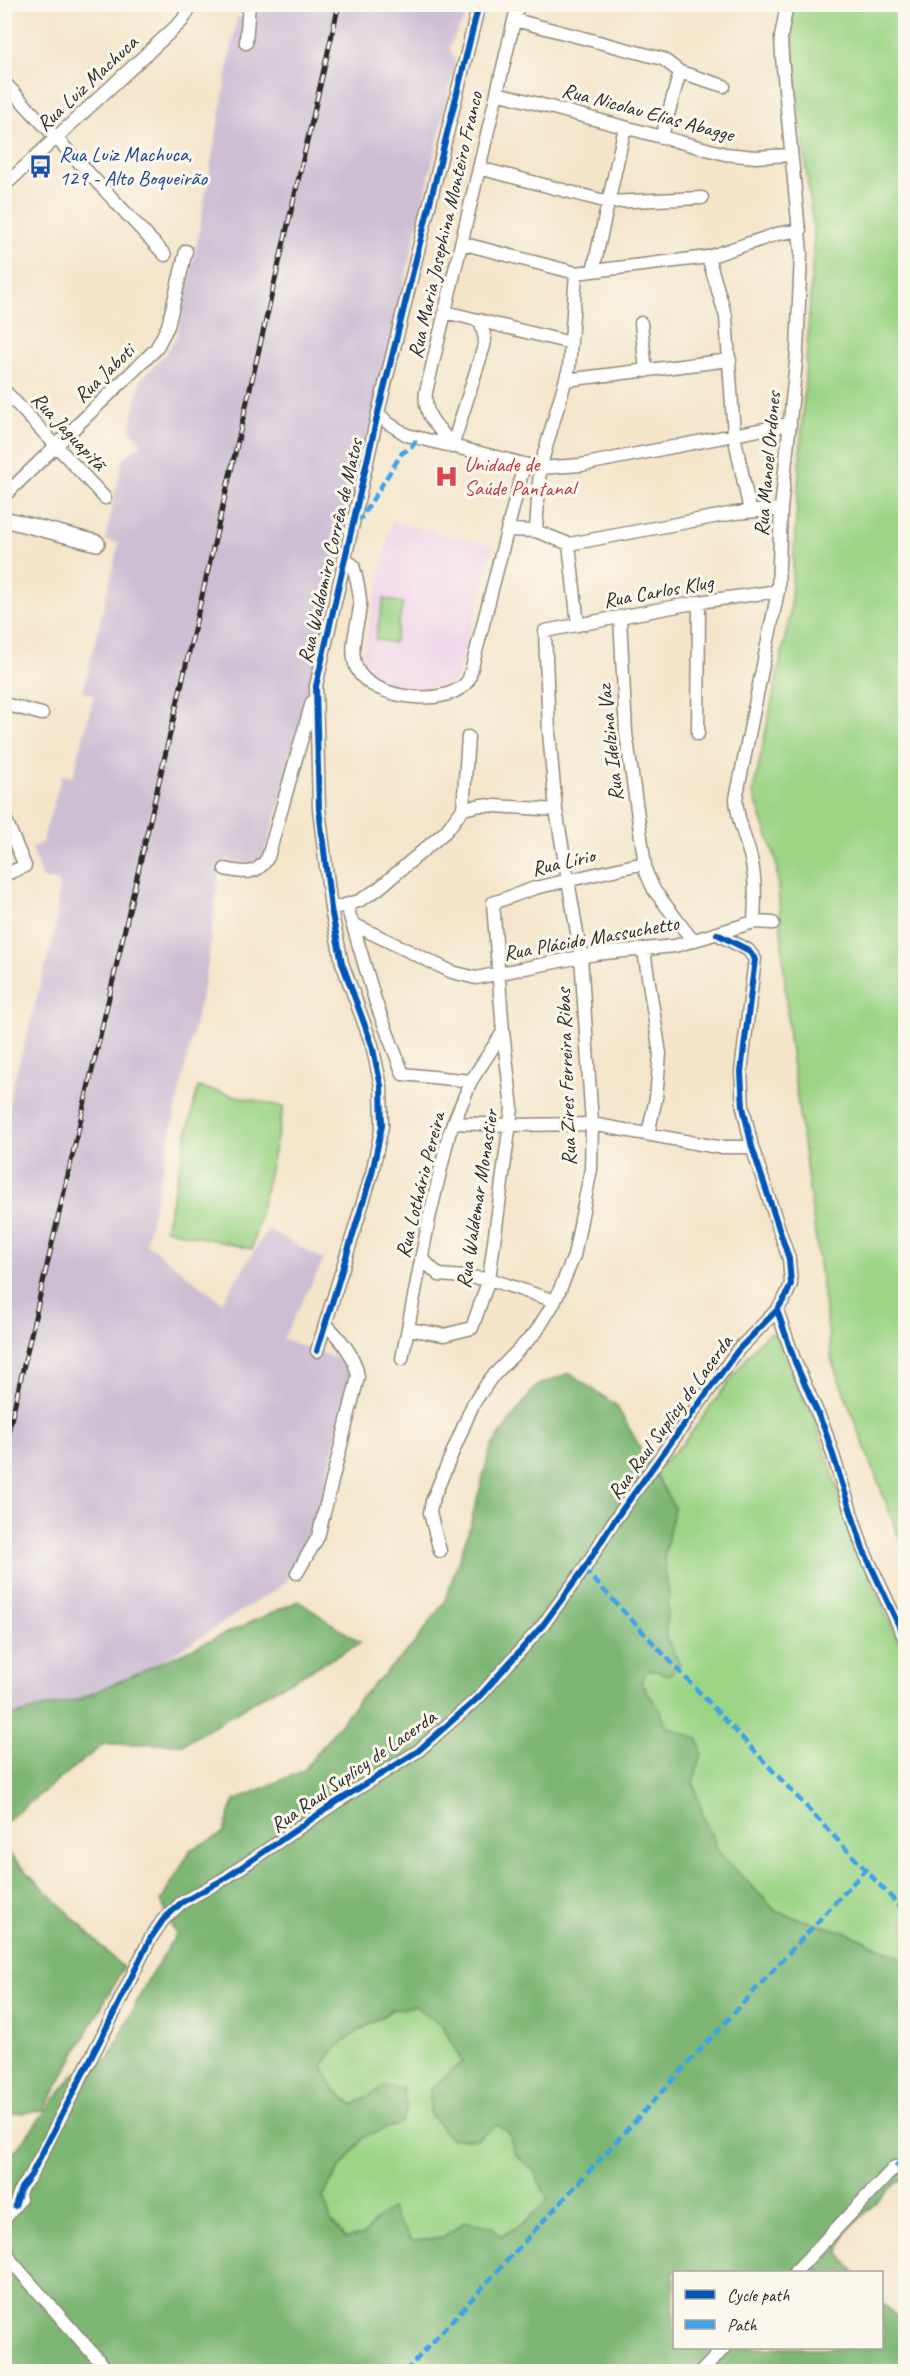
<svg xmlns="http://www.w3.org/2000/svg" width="910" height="2376" font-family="Caveat,sans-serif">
  <rect width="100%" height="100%" fill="#fbf7ec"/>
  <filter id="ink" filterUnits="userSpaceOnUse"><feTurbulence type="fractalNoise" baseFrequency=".0167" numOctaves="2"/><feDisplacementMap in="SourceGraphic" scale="12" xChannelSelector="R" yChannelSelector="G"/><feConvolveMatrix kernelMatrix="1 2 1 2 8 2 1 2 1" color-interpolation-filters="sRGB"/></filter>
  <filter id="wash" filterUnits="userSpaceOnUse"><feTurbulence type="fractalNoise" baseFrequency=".008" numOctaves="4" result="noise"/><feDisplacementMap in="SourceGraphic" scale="24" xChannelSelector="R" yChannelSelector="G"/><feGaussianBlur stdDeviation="1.35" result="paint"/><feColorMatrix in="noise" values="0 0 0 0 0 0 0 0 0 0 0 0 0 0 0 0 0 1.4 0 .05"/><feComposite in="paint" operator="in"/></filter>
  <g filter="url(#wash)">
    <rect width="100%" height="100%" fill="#f4e5ca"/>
    <path fill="#eed0e7" d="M392 521 494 546 456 682 419 690 388 685 371 674 362 656Z"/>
    <path fill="#ccbed3" d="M260 5H472L449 47 456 62 310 686 282 797 262 860 257 864H250L222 860 218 878 208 965 146 1243 222 1302 268 1229 324 1260 283 1339 353 1364 312 1542 284 1584 161 1662 80 1699 5 1717V1129L11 1093 55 931 59 882 42 878 32 848 42 842 62 775 73 777 94 695 83 692 119 543 105 540 123 459 142 443 130 429 141 379 166 354 177 335 195 254 237 17 255 22Z"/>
    <path fill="#9cd486" stroke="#648058" stroke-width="1.5" d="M796 5H905V1553L832 1361 789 1038 776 860 753 793 790 614 814 237 790 24Z
      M384 599 403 603 394 643 375 639Z
      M198 1087 284 1107 252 1249 165 1229Z
      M769 1333 776 1334 797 1385 814 1417 855 1542 885 1612 905 1652V1960L850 1934 777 1912 720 1854 704 1819 693 1782 702 1753 666 1726 661 1712 641 1682 648 1669 680 1664 665 1636 669 1596 664 1558 674 1507 654 1472 685 1441 757 1344Z
      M415 2006 443 2027 462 2062 430 2089 477 2139 497 2124 510 2133 514 2153 534 2171 548 2200 521 2225 501 2236 465 2221 443 2238 412 2240 399 2223 377 2219 364 2235 345 2239 331 2221 323 2196 338 2171 364 2136 401 2122 353 2105 333 2088 323 2065 333 2050 357 2032 392 2010Z"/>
    <path fill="#7db673" stroke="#54704f" stroke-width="1.5" fill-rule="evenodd" d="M569 1373 616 1405 674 1507 664 1558 669 1596 665 1636 680 1664 669 1675 648 1669 641 1682 661 1712 666 1726 698 1739 702 1753 693 1782 704 1819 720 1854 777 1912 850 1934 905 1960V2177L894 2185 846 2232 839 2254 855 2272H674V2348H882V2303L905 2324V2371L5 2372V2164L74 2074 109 2059 146 1983 176 1935 161 1901 191 1849 223 1834 234 1801 304 1770 360 1698 413 1645 444 1603 468 1533 491 1447 536 1386ZM415 2006 443 2027 462 2062 430 2089V2114L450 2139H477L497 2125 509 2133 514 2153 534 2171 548 2200 521 2225 501 2236 492 2227 465 2221 443 2238 412 2240 399 2223 391 2209 377 2219 364 2235 345 2238 331 2221 323 2196 338 2171 364 2137 402 2122 407 2109 403 2089 385 2086 353 2105 333 2088 323 2065 333 2050 357 2032 392 2010Z
      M298 1601 361 1643 261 1697 184 1744H104L5 1822V1717L80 1699Z
      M5 1850 123 1968 44 2110 5 2115Z"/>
  </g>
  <g filter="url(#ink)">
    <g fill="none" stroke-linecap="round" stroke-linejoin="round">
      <defs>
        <path id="minor" d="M515 20 663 59 680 72 724 86
          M246 43 249 4
          M4 82 165 255
          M497 93 725 154 755 157 790 155
          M662 136 680 72
          M479 168 608 202 702 198
          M4 186 182 21 192 4
          M461 243 576 273 708 257 777 234 800 230
          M708 257 726 317 734 435 750 511
          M593 271 625 127
          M445 312 571 343
          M641 323 646 371
          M566 380 730 360
          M4 390 105 498
          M378 413 388 423 407 435 540 468 581 465 790 424
          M452 447C440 425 423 420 426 392L518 4
          M452 447 484 346 485 339 480 320
          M4 496 156 349 168 326 186 251
          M508 530 536 531 569 544 735 513 781 509
          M536 531 540 468 569 368 576 273
          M569 544 578 625
          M344 559 353 565C356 578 361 592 360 606 358 626 348 650 357 669 371 700 452 709 469 679L524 465
          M620 617 626 733 646 872 654 890 693 941
          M4 704 42 714
          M698 734 699 602
          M463 809 468 737
          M4 816 25 866 4 875
          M225 869C244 873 257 876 268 857L312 702
          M347 906 376 1003 403 1074 471 1081
          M331 909 359 901 378 889 446 831 463 809 481 805 556 810
          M754 922C755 901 756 880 751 859 746 838 737 821 736 799L778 591 781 509 797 352 801 252 782 57 781 37 787 4
          M353 924 452 972 476 978 595 954 675 946 754 922 773 923
          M644 951 660 1054 656 1098 648 1134
          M453 1123 511 1125 592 1124 717 1147H752
          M421 1258 439 1275 489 1279 555 1301
          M777 1310 795 1362 825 1430 863 1549 906 1641
          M408 1329 444 1335 472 1328 489 1279 512 1108 503 1032 493 903 535 888 644 863
          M317 1351 372 1173 382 1126 381 1086 372 1045 342 963 331 909 319 809 316 686 378 413 479 4
          M402 1359 429 1219 449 1134 471 1081 503 1032
          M440 1551 430 1513 432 1501 473 1404 491 1378 536 1332 555 1301 574 1256 591 1169 592 1124 581 956 556 810 549 732 545 631 699 602 778 591
          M297 1573 318 1537 358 1377C355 1355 341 1340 326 1324
          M15 2206 21 2188 31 2175 114 2013 150 1939 163 1920 181 1903 224 1879 335 1803 418 1751 480 1696 543 1625 584 1569 614 1521 738 1350 777 1310 786 1296 791 1284 789 1259 752 1147 743 1107 741 1072 755 959 748 950 717 934
          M4 2220 20 2199
          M4 2244 11 2261 109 2372
          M795 2272 895 2167
          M701 2372 724 2348"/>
        <path id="tertiary" d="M4 519 97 543"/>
      </defs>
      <use href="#minor" stroke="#90887a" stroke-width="15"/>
      <use href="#tertiary" stroke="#90887a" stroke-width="18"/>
      <use href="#minor" stroke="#fff" stroke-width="12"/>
      <use href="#tertiary" stroke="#fff" stroke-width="15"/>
      <defs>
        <path id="rail" d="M4 1451 339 4"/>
      </defs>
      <use href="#rail" stroke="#2b2b2b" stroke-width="5"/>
      <use href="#rail" stroke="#fbf7ec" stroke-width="3" stroke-dasharray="9" stroke-linecap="butt"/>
      <path stroke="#3ea3eb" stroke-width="4.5" stroke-dasharray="9 4.5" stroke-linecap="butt" d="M354 518H361L402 453 412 447 417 438
        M584 1569 906 1913
        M895 2167 906 2155
        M405 2372 865 1870"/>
      <defs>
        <path id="cycleway" d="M777 1310 795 1362 825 1430 863 1549 906 1641
          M317 1351 372 1173 382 1126 381 1086 372 1045 342 963 331 909 319 809 316 686 378 413 479 4
          M15 2206 21 2188 31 2175 114 2013 150 1939 163 1920 181 1903 224 1879 335 1803 418 1751 480 1696 543 1625 584 1569 614 1521 738 1350 777 1310 786 1296 791 1284 789 1259 752 1147 743 1107 741 1072 755 959 748 950 717 934"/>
      </defs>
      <use href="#cycleway" stroke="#fbf7ec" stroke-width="10"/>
      <use href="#cycleway" stroke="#0057b8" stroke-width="6"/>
    </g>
  </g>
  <defs>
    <symbol id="bus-bare" viewBox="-9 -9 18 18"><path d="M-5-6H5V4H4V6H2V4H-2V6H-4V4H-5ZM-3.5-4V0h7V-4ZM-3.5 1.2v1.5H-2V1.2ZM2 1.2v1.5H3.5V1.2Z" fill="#1a4fb4" stroke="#fbf7ec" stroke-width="2.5" paint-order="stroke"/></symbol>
    <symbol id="hospital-bare" viewBox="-9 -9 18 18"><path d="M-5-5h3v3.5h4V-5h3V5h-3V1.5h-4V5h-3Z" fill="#e0444e" stroke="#fbf7ec" stroke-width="2.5" paint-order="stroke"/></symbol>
  </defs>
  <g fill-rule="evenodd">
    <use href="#bus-bare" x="24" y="150" width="33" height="33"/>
    <use href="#hospital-bare" x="430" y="460" width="33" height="33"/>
  </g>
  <g text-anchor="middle" stroke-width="6" stroke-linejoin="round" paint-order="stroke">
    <g font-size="21" fill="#2b2b2b" stroke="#fbf7ec">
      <text transform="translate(87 83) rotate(-43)" y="7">Rua Luiz Machuca</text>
      <text transform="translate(648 112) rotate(15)" y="7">Rua Nicolau Elias Abagge</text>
      <text transform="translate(445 225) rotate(-77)" y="7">Rua Maria Josephina Monteiro Franco</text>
      <text transform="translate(104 373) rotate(-44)" y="7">Rua Jaboti</text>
      <text transform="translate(69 431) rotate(47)" y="7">Rua Jaguapitã</text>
      <text transform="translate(767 464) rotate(-85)" y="7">Rua Manoel Ordones</text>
      <text transform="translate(330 551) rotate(-77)" y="7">Rua Waldomiro Corrêa de Matos</text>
      <text transform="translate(658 591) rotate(-10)" y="7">Rua Carlos Klug</text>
      <text transform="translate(610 743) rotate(-96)" y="7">Rua Idelzina Vaz</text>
      <text transform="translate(563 862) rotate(-13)" y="7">Rua Lírio</text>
      <text transform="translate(591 938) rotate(-10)" y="7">Rua Plácido Massuchetto</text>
      <text transform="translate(566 1077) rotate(-92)" y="7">Rua Zires Ferreira Ribas</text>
      <text transform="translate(420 1185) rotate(-76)" y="7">Rua Lothário Pereira</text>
      <text transform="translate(477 1199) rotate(-81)" y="7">Rua Waldemar Monastier</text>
      <text transform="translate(670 1417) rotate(-54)" y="7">Rua Raul Suplicy de Lacerda</text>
      <text transform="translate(353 1771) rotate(-35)" y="7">Rua Raul Suplicy de Lacerda</text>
    </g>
    <g font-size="21" fill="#164399" stroke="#fbf7ec" text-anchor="start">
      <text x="59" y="161">Rua Luiz Machuca,<tspan x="59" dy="24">129 - Alto Boqueirão</tspan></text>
    </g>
    <g font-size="21" fill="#be3a42" stroke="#fbf7ec" text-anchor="start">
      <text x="464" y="471">Unidade de<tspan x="464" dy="24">Saúde Pantanal</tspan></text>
    </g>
  </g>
  <rect width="910" height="2376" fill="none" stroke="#fbf7ec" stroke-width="24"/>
  <rect x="673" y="2271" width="210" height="78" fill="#fbf7ec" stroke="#a8a59f" stroke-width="1.5"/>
  <rect x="685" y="2290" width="30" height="9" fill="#0057b8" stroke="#a8a59f" stroke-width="1.5"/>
  <text x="727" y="2301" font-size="18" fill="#2b2b2b">Cycle path</text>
  <rect x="685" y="2320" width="30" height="9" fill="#3ea3eb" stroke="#a8a59f" stroke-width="1.5"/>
  <text x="727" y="2331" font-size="18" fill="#2b2b2b">Path</text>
</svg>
